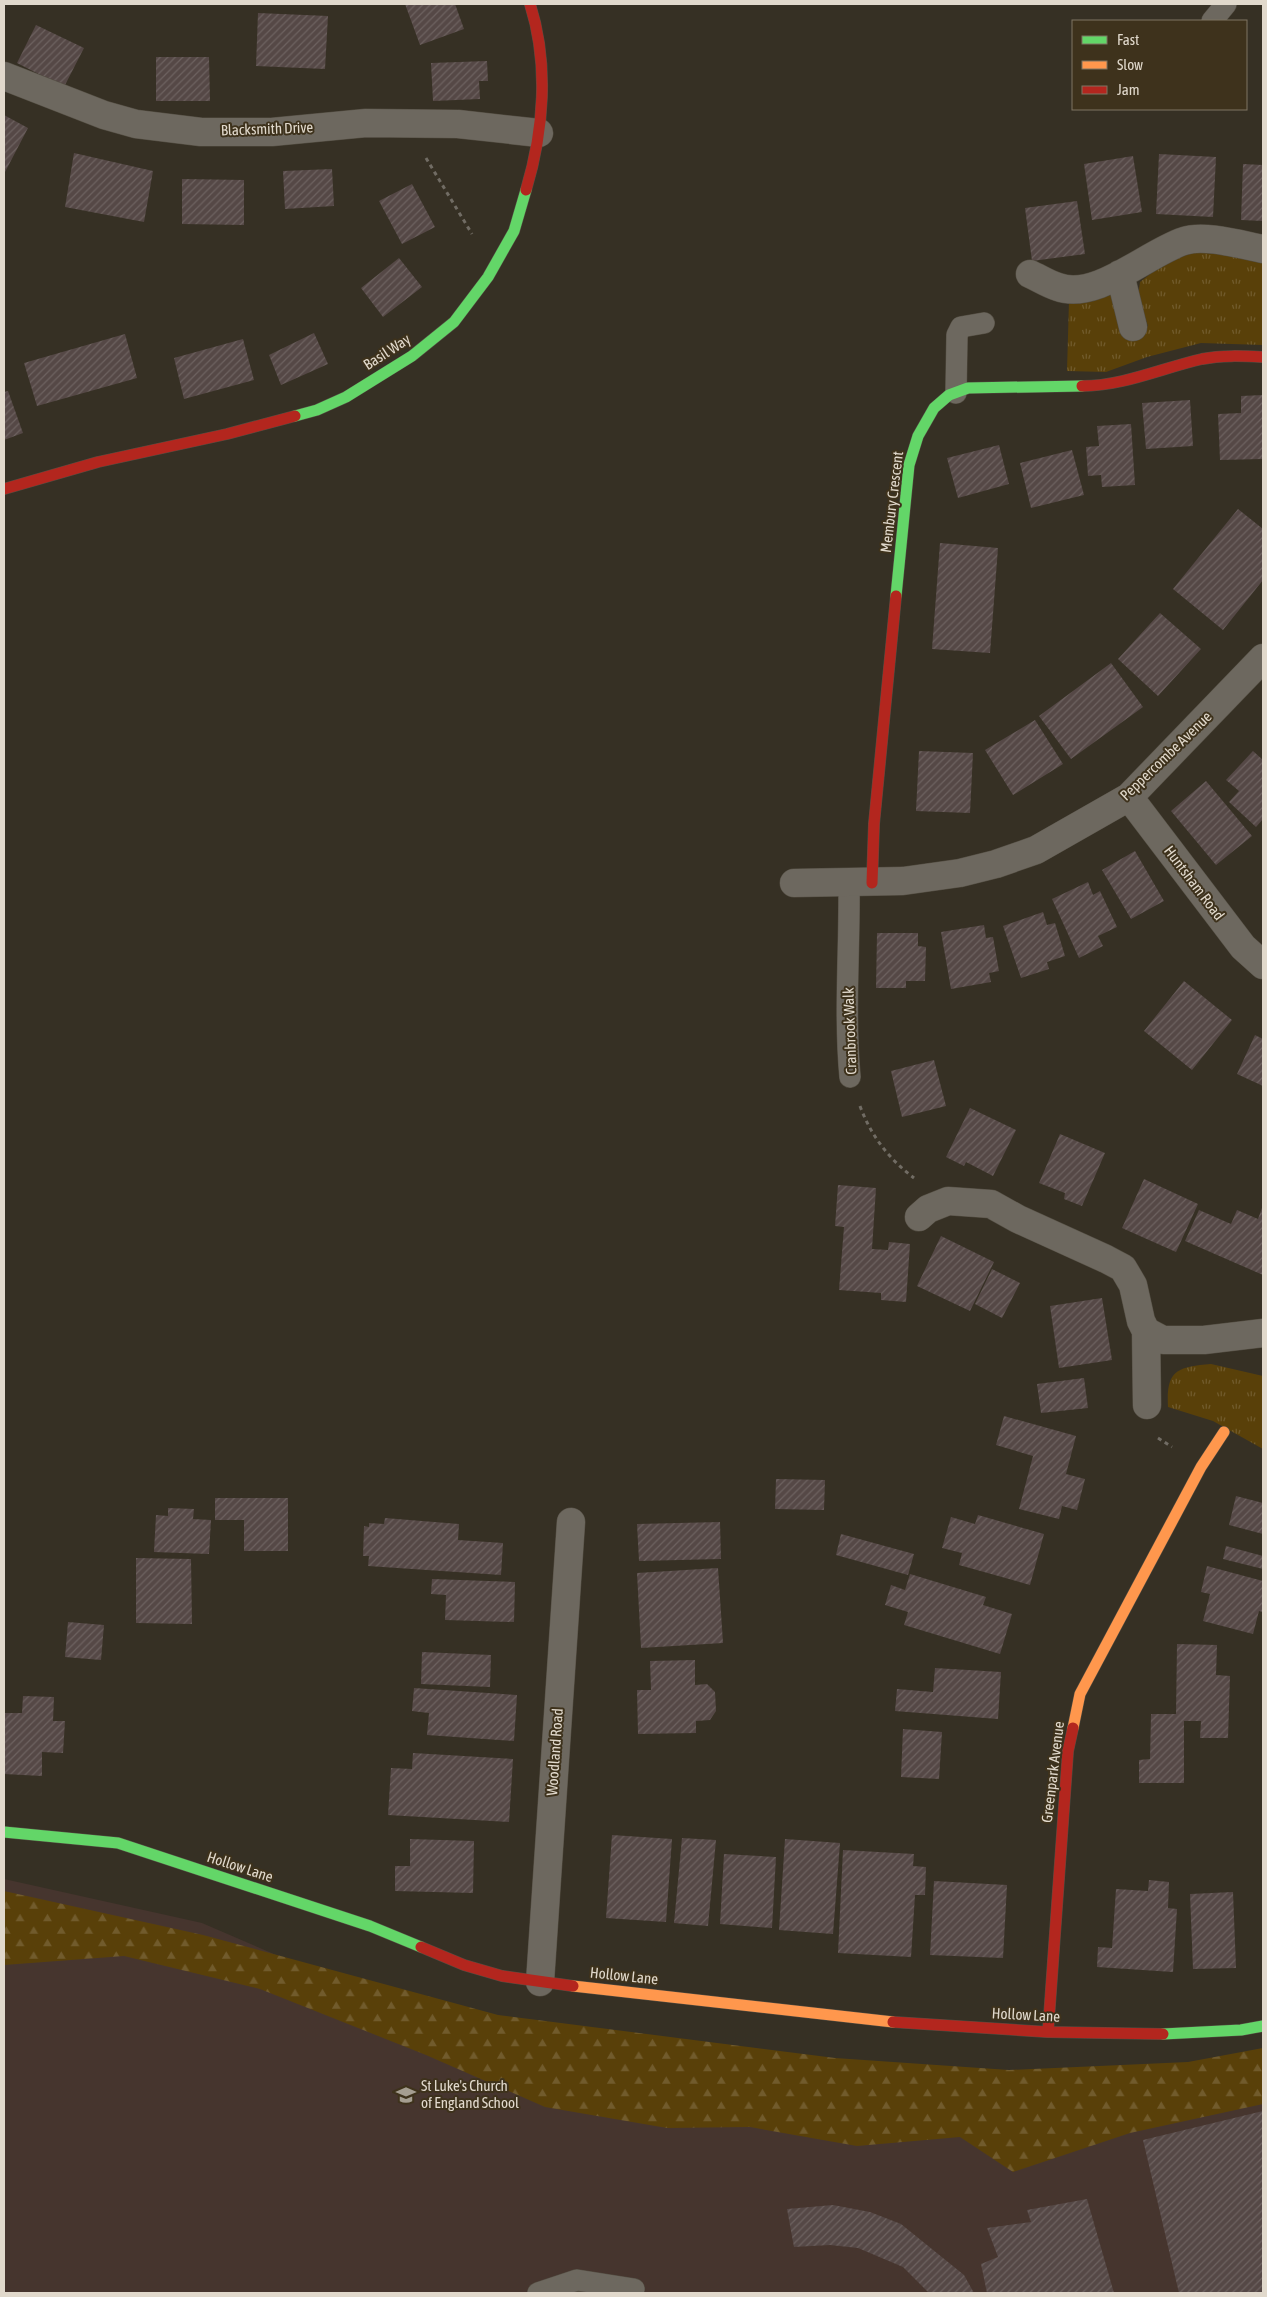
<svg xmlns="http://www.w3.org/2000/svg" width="1267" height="2297" font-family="'Asap Condensed',sans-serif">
  <defs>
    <pattern id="grass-tufts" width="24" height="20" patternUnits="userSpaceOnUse" patternTransform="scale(1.25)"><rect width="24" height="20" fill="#594009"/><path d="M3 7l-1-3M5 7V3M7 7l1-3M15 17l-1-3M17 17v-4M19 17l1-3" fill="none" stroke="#715b2c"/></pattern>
    <pattern id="forest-firs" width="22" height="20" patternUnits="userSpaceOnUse" patternTransform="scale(1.25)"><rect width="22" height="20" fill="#594009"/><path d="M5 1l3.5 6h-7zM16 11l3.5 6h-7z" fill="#715b2c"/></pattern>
    <pattern id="building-hatch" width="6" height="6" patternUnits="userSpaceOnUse" patternTransform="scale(1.25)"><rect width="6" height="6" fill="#554846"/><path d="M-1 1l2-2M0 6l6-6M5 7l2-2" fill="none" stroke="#6d6260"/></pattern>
  </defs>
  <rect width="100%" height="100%" fill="#363024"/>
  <path fill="#46352e" d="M4 1879 202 1923 425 2019 909 2115 1263 2069V2293H4Z"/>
  <path fill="url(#grass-tufts)" d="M1195 252 1228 253 1263 262V345L1201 343 1147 357 1106 372 1067 371 1069 301 1109 294 1115 298 1126 334 1148 326 1138 296 1140 282 1164 263Z
    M1211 1364 1263 1376V1449L1213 1421 1168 1407C1166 1370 1177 1367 1211 1364Z"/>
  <path fill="url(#forest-firs)" d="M4 1891 203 1935 498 2015 835 2058 1009 2070 1188 2062 1263 2048V2104L1130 2133 1013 2172 960 2137 857 2146 750 2127 667 2128 545 2107 426 2055 260 1989 124 1956 4 1965Z"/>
  <path fill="url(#building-hatch)" d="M405 4H455L464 29 420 45Z
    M258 13 328 16 325 69 256 66Z
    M36 25 84 48 64 87 17 63Z
    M156 57H209L210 101H156Z
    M487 61 488 81H479L480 99 433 101 431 63Z
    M4 115 28 128 4 174Z
    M74 153 153 171 144 222 65 207Z
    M1159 154 1216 157 1213 217 1156 214Z
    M1133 156 1142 212 1092 220 1084 164Z
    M1243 164 1263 165V221L1241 220Z
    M332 169 334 206 285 209 283 171Z
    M182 179 244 180V225L182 224Z
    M412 184 435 227 402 244 379 201Z
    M1077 201 1085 254 1032 261 1025 208Z
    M399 258 422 287 383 317 361 288Z
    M314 333 328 364 281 385 269 355Z
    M125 334 137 378 37 406 24 363Z
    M243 339 254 380 184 399 174 358Z
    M8 391 23 433 4 440V392Z
    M1263 395V459L1220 460 1218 414 1241 413V396Z
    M1190 400 1193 446 1146 449 1142 403Z
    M1131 424 1135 485 1102 487 1101 475 1088 476 1086 447 1099 446 1097 426Z
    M999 445 1009 484 958 498 947 458Z
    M1072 450 1084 495 1031 508 1020 463Z
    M1238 509 1263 529V580L1223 630 1173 589Z
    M940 543 998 548 990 653 932 649Z
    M1160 613 1201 649 1158 696 1118 659Z
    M1111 663 1143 707 1071 759 1039 716Z
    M1035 720 1063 764 1013 795 985 750Z
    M919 751 973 753 970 813 916 811Z
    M1253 751 1263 760V819L1256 827 1229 802 1239 791 1226 780Z
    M1206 781 1252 836 1216 865 1171 811Z
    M1135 851 1164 901 1131 919 1102 870Z
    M1088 882 1093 895 1100 891 1117 927 1098 936 1103 946 1079 958 1052 899Z
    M1043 912 1047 925 1055 923 1065 956 1047 962 1049 969 1021 978 1003 926Z
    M984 925 986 938 993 937 999 971 989 973 991 982 951 989 941 932Z
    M877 933H918V946L926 947 925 981H906V988H876Z
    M1184 981 1232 1020 1192 1070 1144 1031Z
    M1255 1035 1263 1039V1086L1237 1074Z
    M934 1060 946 1106 902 1117 891 1071Z
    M970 1108 1016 1130 993 1176 966 1162 964 1166 946 1157Z
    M1060 1134 1105 1153 1082 1206 1064 1199 1065 1193 1039 1183Z
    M1144 1179 1198 1204 1176 1252 1122 1228Z
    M838 1185 876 1188 872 1249 888 1250 889 1242 910 1244 906 1302 881 1300V1293L839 1290 844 1227 835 1226Z
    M1263 1205V1275L1185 1241 1199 1210 1231 1224 1237 1210 1258 1219Z
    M941 1236 994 1262 970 1311 917 1286Z
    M992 1269 1020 1283 1002 1318 975 1304Z
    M1102 1298 1112 1360 1059 1368 1050 1306Z
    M1084 1378 1088 1408 1041 1413 1037 1384Z
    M1004 1416 1076 1436 1066 1474 1085 1479 1077 1510 1062 1506 1059 1519 1019 1509 1033 1456 996 1445Z
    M776 1479 825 1480 824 1510 775 1509Z
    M1236 1496 1263 1503V1534L1229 1525Z
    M215 1498H288V1551H244V1520H215Z
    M168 1508 194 1509 193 1519 211 1520 209 1554 154 1552 156 1515 168 1516Z
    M978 1515 1044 1534 1030 1585 959 1565 962 1553 942 1548 951 1517 975 1524Z
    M385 1518 459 1524 458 1540 503 1543 501 1575 368 1566 369 1556H363L364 1526 369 1527V1523L384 1524Z
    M720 1522 721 1559 639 1561 637 1524Z
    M841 1534 914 1554 908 1575 836 1555Z
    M1226 1546 1263 1556V1569L1223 1559Z
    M136 1558 191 1559 192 1624 136 1623Z
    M1207 1566 1263 1581V1612L1259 1611 1253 1634 1203 1621 1210 1594 1201 1592Z
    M718 1568 723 1643 641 1648 637 1573Z
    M910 1574 986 1597 983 1605 1012 1614 1000 1654 904 1625 908 1612 885 1605 891 1585 905 1590Z
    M432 1579 515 1582 514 1622 445 1620 446 1595 431 1594Z
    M68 1622 104 1625 101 1660 65 1657Z
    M1177 1644 1217 1645 1216 1675 1230 1676 1228 1738H1200L1201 1721H1184V1783H1139V1760L1150 1759 1151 1714H1176Z
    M422 1652 491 1655 490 1687 421 1684Z
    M695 1660V1685L707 1684 715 1692 716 1711 710 1720 696 1721V1733L638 1734 637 1690H651L650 1661Z
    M935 1668 1001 1672 998 1719 895 1711 897 1689 933 1692Z
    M414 1688 517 1695 514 1741 427 1735 429 1713 412 1711Z
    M23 1696 54 1697 53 1721H65L63 1753 42 1752V1776L4 1774V1713H22Z
    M903 1729 942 1732 939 1779 901 1777Z
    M413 1753 513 1759 509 1822 388 1815 391 1768 412 1769Z
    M612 1835 672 1839 666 1922 606 1918Z
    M682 1838 716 1840 708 1926 674 1923Z
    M410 1839 474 1841 473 1893 395 1891V1866H410Z
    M785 1839 840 1843 833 1934 779 1930Z
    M843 1850 914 1854 913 1866 926 1867 925 1895H915L911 1957 838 1953Z
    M724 1854 776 1857 772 1928 720 1924Z
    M1149 1880 1169 1882 1168 1908 1177 1909 1173 1972 1097 1967 1098 1947 1112 1948 1116 1889 1148 1891Z
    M934 1881 1007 1885 1003 1958 930 1955Z
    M1233 1892 1236 1968 1193 1969 1190 1894Z
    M1263 2111V2293H1179L1143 2140Z
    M1087 2199 1114 2293H987L981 2264 998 2257 987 2228 1031 2222 1027 2210Z
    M833 2205 870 2212 901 2224 964 2275 974 2293H929L903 2267 858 2248 830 2245 794 2247 787 2209Z"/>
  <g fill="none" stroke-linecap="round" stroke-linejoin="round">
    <defs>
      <path id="lane" d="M1212 21 1226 4
        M956 393 957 335 961 327 984 323
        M849 882C850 947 844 1012 850 1077
        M538 2293 577 2280 634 2289"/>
      <path id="street" d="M4 76 104 115 136 124 201 132H272L366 123 458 124 539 133
        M1030 274C1039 278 1048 284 1058 287 1097 301 1147 253 1184 241 1204 234 1242 245 1263 249
        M1120 274 1133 327
        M1129 797 1243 947 1263 965
        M794 883 903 881 960 873 996 864 1036 850 1129 797 1263 658
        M919 1217 928 1209 948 1201 991 1204 1018 1219 1106 1259 1123 1268 1133 1285 1141 1321 1146 1331 1163 1340H1204L1263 1333
        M1146 1331 1147 1405
        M540 1982 571 1522"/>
      <path id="fast" d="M295 416 317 410 346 397 412 356 454 322 488 277 514 231 526 190
        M896 596 909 465 918 436 934 408 949 395 968 388 1082 386
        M4 1832 118 1843 370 1926 421 1947
        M1163 2034 1241 2030 1263 2026"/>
      <path id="slow" d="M1073 1728 1080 1694 1201 1467 1224 1432
        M573 1986 893 2022"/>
      <path id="jam" d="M526 190C544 130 549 64 530 4
        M1082 386C1123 386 1162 368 1202 359 1222 355 1242 356 1263 357
        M4 489 98 462 227 434 295 416
        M872 883 874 824 896 596
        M421 1947 464 1965 502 1976 573 1986
        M893 2022 1048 2032 1163 2034
        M1048 2032 1068 1751 1073 1728"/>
    </defs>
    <use href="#lane" stroke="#544e43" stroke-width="22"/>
    <use href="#street" stroke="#544e43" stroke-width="29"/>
    <use href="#fast" stroke="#544e43" stroke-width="12"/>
    <use href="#slow" stroke="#544e43" stroke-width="12"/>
    <use href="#jam" stroke="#544e43" stroke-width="12"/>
    <path stroke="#716c64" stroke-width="3" stroke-dasharray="4 4" stroke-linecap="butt" d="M426 158 472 234
      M860 1106C871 1136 889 1159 914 1178
      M1158 1438 1172 1447"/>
    <use href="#lane" stroke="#6d685f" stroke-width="21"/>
    <use href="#street" stroke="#6d685f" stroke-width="28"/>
    <use href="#fast" stroke="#63d668" stroke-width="11"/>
    <use href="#slow" stroke="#ff974d" stroke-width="11"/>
    <use href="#jam" stroke="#b3261e" stroke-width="11"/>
  </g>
  <defs>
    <symbol id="school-bare" viewBox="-9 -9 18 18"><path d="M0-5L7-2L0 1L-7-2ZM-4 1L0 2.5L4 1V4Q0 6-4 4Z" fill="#a59e91" stroke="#3e321c" stroke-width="2.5" paint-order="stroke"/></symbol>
  </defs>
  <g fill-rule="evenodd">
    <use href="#school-bare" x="392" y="2081" width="28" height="28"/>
  </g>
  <g text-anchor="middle" stroke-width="4" stroke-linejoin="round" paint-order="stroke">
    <g font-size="15" fill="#e1d9cc" stroke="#3e321c">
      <text transform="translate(267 129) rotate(-2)" y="5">Blacksmith Drive</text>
      <text transform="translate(387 352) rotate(-33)" y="5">Basil Way</text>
      <text transform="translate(892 502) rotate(-83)" y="5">Membury Crescent</text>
      <text transform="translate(1166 756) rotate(-44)" y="5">Peppercombe Avenue</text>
      <text transform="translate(1194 883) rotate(53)" y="5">Huntsham Road</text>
      <text transform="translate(850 1031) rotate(-92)" y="5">Cranbrook Walk</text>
      <text transform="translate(555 1752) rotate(-86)" y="5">Woodland Road</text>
      <text transform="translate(1053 1772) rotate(-83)" y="5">Greenpark Avenue</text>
      <text transform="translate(240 1867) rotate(18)" y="5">Hollow Lane</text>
      <text transform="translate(624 1976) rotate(6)" y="5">Hollow Lane</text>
      <text transform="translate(1026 2015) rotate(3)" y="5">Hollow Lane</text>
    </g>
    <g font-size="15" fill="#e1d9cc" stroke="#3e321c" text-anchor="start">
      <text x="421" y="2091">St Luke's Church<tspan x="421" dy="17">of England School</tspan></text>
    </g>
  </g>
  <rect width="1267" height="2297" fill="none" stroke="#e1d9cc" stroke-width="10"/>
  <rect x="1072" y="20" width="175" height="90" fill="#3e321c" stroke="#7f7562"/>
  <rect x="1082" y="36" width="25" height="8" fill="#63d668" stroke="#7f7562"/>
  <text x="1117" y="45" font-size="15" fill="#e1d9cc">Fast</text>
  <rect x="1082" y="61" width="25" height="8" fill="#ff974d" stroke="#7f7562"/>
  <text x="1117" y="70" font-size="15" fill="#e1d9cc">Slow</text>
  <rect x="1082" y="86" width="25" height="8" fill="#b3261e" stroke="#7f7562"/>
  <text x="1117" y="95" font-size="15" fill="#e1d9cc">Jam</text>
</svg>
